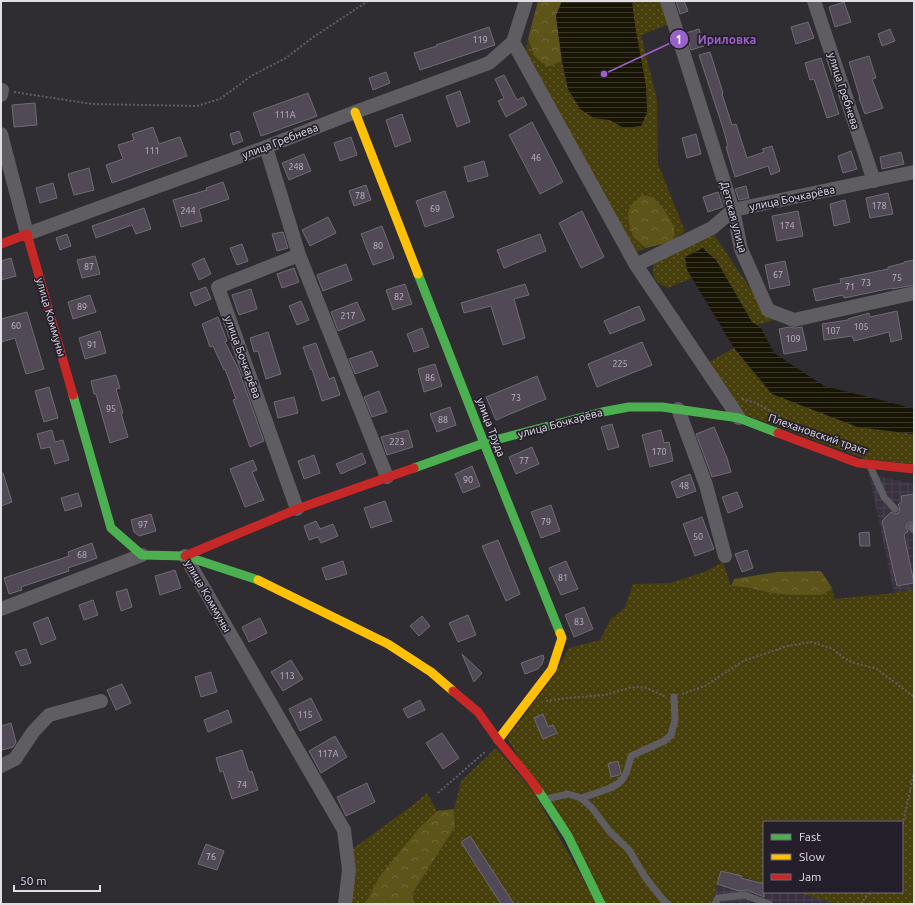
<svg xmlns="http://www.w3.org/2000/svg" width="915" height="905" font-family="Ubuntu,sans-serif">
  <defs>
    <pattern id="industrial-grid" width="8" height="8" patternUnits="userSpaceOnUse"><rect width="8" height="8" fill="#393040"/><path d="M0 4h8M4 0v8" fill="none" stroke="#4c4452"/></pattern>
    <pattern id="grass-dots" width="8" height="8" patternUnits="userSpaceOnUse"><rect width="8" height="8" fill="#47400d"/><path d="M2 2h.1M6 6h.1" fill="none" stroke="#615b30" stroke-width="1.8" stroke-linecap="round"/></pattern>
    <pattern id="forest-crowns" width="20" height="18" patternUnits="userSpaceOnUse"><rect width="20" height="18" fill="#5c5418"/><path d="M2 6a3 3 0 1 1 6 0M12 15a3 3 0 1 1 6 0" fill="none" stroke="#736c3a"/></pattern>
    <pattern id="water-rules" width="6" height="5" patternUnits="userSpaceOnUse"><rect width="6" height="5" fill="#181505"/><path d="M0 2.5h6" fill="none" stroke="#393729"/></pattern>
  </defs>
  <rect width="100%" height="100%" fill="#2f2c32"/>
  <path fill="url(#industrial-grid)" d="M869 474 914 484V589L894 593Z
    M721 871 742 876 764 884V892H795L837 904H712Z"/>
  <path fill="url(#grass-dots)" d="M632 1H662L672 23 641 35 657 100 658 164 685 231 671 242 633 237 646 248 635 253 525 52 528 39 535 56 548 67 562 61 568 89 594 118 610 120 624 128 647 113 646 86 635 26Z
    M709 233 715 236 765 310 778 319 757 325 752 322 716 260 687 270 692 278 668 288C652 281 652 276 654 260Z
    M734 348 772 394 858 427 914 434V464L866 459 740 413 707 363Z
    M723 562 731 586 750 588 771 593 791 595H822L832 588 835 599 894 593 914 589V904H837L795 892H902V822H764V884L742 876 721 871 712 904H606L507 738 553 677 569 648 600 640 610 620 625 607 633 584 670 583 704 572Z
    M496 748 533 791 597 904H415L412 894 455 827 454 809 461 781Z
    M427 793 437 811 418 829 379 877 365 904H349L351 850 413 805Z"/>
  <path fill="url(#forest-crowns)" d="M538 1H562L556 16 562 61 548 67 535 57 528 39Z
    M642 195C645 196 649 196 652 197 659 201 673 221 674 229 675 234 674 237 671 242L646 248 633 237 629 223 628 213 631 205Z
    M821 571 832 588 822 595H791L771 593 750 588 731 586 734 579 777 572Z
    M454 809 455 827 412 894 415 904H365L379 877 418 829 437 811Z"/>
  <path fill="url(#water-rules)" d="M562 1H632L635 26 646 86 647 113 641 126 624 128 610 120 594 118 580 109 568 89 562 61 556 16Z
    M703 248 716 260 752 322 761 328 774 353 824 386 897 404 914 409V434L858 427 772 394 734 348 687 270 685 257Z"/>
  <path fill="#514a56" stroke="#6e6c71" d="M676 1H684L688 11 680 14Z
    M844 2 851 22 835 27 829 7Z
    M808 22 814 38 796 44 791 27Z
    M489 27 495 45 420 70 414 53 437 46 436 45Z
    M699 29 704 46 691 50 686 33Z
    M890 29 895 41 882 46 878 34Z
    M710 52 723 93 722 94 732 125 736 124 747 158 764 152 762 149 772 146 780 171 771 175 768 166 735 177 726 147 728 146 723 128 699 55Z
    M869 56 876 78 872 79 883 108 865 114 859 98H860L849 62Z
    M821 58 839 114 827 118 814 79 810 80 805 63Z
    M386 72 390 83 373 90 369 78Z
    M504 75 517 100 523 97 527 105 506 117 498 101 504 98 495 79Z
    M460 91 470 122 457 127 446 96Z
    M308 93 317 116 261 136 253 113Z
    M35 103 37 125 14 127 12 105Z
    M402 114 411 141 395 147 386 120Z
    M532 122 563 182 540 194 509 135Z
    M153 127 159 144 180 137 187 156 112 183 106 165 123 159 118 145 134 140 132 134Z
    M239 131 243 141 233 145 230 134Z
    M696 134 701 154 687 158 682 138Z
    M351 137 357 155 340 161 334 143Z
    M851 151 857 169 843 173 838 156Z
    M901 152 904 164 882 169 880 157Z
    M304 154 311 171 289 180 282 163Z
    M484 161 488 176 468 182 464 167Z
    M89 168 94 190 74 195 68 174Z
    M223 182 229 199 199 209 202 221 181 227 173 200 207 190 206 188Z
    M53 183 57 198 40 203 36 188Z
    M366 185 371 200 354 206 349 191Z
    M746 186 749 198 739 200 735 189Z
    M445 191 454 217 425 227 416 201Z
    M718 192 723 207 708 212 703 197Z
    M888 193 893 214 870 218 866 198Z
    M845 200 850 222 834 226 830 204Z
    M144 208 151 229 136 234 132 225 96 238 92 226Z
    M582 211 604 257 581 268 559 223Z
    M798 211 803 236 777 241 772 216Z
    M328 217 336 233 310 246 302 230Z
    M382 226 394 258 373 265 361 234Z
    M283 232 288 248 277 251 272 234Z
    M67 234 71 246 60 250 56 238Z
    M540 234 546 251 504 268 497 250Z
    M242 244 248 261 237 265 230 248Z
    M95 256 100 274 82 278 77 260Z
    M11 258 16 276 1 280V261Z
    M204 258 211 274 199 280 192 264Z
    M914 260V285L892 289V288L844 298 843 295 816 301 813 289 841 283 840 279 888 269V267L904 263V262Z
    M785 261 790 285 770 289 765 265Z
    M346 264 352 280 323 291 317 275Z
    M294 268 299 282 282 288 277 274Z
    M405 284 412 304 393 310 386 290Z
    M525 284 529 295 514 299 525 338 503 345 491 306 464 313 461 303Z
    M206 287 211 299 195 306 190 293Z
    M251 289 257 309 239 315 232 295Z
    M90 295 96 312 73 319 68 302Z
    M301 301 309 320 297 325 289 306Z
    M357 302 365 320 338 331 331 312Z
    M639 306 645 320 610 334 604 321Z
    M897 311 902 339 891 342 889 332 854 341 852 336 824 340 822 324 848 320V319L869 313 870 317Z
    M27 312 44 369 26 374 15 338 1 342V319Z
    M218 317 227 341 225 342 238 368 264 441 250 447 233 400 236 399 225 369 224 370 213 346 210 347 202 324Z
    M789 327 795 328 802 327 807 350 784 354 779 329Z
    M422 328 429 347 414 352 407 334Z
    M100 331 106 353 85 359 79 338Z
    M268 332 281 374 266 379 258 351 254 352 250 338Z
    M642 342 652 365 597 387 588 364Z
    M316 343 329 379 334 377 340 395 322 401 312 369 311 370 303 347Z
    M372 351 378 366 355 374 349 359Z
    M435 364 442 386 424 392 418 369Z
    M116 375 120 388 116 389 123 413H121L128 437 110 443 96 394H94L91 381Z
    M537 376 546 399 496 420 486 397Z
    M49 387 58 418 44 422 35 391Z
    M379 391 387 412 372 417 364 397Z
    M294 397 298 413 278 418 274 402Z
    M450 407 456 425 437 432 430 414Z
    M612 424 619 447 608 450 601 427Z
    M714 427 727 458 731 472 712 477 696 434Z
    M52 430 55 442 63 440 69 460 55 464 50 447 41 449 37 434Z
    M408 430 413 447 387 455 381 437Z
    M661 430 664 443 669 442 673 461 650 467 642 435Z
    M532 447 539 464 516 474 509 457Z
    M362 453 366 463 341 474 336 464Z
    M314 455 320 473 304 479 298 461Z
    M253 460 257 470 252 472 264 500 245 507 230 469Z
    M472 466 480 486 463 493 455 474Z
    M1 473H3L12 502 1 506Z
    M690 474 696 491 677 498 671 482Z
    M737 492 743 507 728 513 722 497Z
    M78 493 82 506 65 511 61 498Z
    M914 494V523L910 522 907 524 906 528 908 531 904 535 914 583 897 586 882 521 891 512 896 514 899 512 900 508 898 505 902 501 901 496Z
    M385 501 392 521 371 528 364 508Z
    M551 505 560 531 541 538 531 512Z
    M151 514 156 531 139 536 134 532 131 520Z
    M702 517 714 549 695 556 683 524Z
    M316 521 320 529 333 524 338 536 321 543 318 537 309 540 304 526Z
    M869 532 870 546H860L859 533Z
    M498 540 520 594 506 601 482 546Z
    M92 543 97 558 68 568 69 571 21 587 22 590 9 594 4 578 69 556 68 552Z
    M747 550 753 568 742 572 735 554Z
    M343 561 347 574 326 580 322 568Z
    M566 561 578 589 561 595 549 568Z
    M175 570 181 588 160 595 155 576Z
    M127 589 132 607 121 611 116 592Z
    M93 600 98 615 84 620 79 605Z
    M584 607 593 629 574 637 565 615Z
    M468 615 476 635 458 642 449 623Z
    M422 616 430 626 419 636 410 626Z
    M48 617 56 639 41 645 33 623Z
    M260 618 267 633 249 642 242 627Z
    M26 649 31 663 21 666 15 652Z
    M462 654 482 673 474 682Z
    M543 655 544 658 542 664 538 669 525 674 521 663Z
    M291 660 303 679 283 691 271 672Z
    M211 672 217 692 201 697 195 677Z
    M122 684 131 703 116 710 107 690Z
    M311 698 322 720 300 731 289 709Z
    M420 700 425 710 408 718 403 709Z
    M228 710 232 722 208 732 204 720Z
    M543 714 548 727 553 725 557 733 543 739 534 718Z
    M11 723 16 742 13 747 2 750 1 744V726Z
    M442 733 459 758 443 769 426 743Z
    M335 736 347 757 321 773 309 751Z
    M242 750 249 772 252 771 258 790 232 799 223 771 220 772 216 758Z
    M618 761 621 773 619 775 611 777 608 764Z
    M367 783 375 802 346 816 337 797Z
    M470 836 514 904H501L461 842Z
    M206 844 224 851 217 870 198 864Z
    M721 871 742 876 741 878 764 884V897L747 890 739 891 717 884Z"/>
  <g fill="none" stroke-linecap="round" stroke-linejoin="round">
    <path stroke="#615f64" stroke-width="2" stroke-dasharray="2 2" stroke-linecap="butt" d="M14 92 92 104 197 106 220 99 251 76 286 58 312 38 368 1
      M742 399 756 403 781 417
      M682 694 705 686 743 661 788 646 811 642 833 649 843 657 851 662 877 669 914 697
      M546 701 567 698 605 695 629 688 638 687 647 688 666 697
      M438 793 486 751
      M902 828 914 772
      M861 904 869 892"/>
    <path stroke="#5f5d62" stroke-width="7" d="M870 466 884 497 895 509
      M911 527 914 530
      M581 798C592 794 615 789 622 780 627 774 629 764 631 756L664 741 671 735 675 720 674 697
      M546 799 568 794 581 798 592 808 610 832 629 850 645 877 664 901 668 904
      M715 904 718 898 745 895 769 904"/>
    <path stroke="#5f5d62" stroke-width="14" d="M667 1 733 210 741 249 768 310 794 320 914 293
      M814 1 874 181
      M513 42 636 265 739 418
      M1 95 2 90
      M1 134 27 234 266 147 355 112 489 63 513 42 526 1
      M266 147 299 255 387 477
      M636 265 712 228 733 210 914 172
      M678 409 706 485 725 556
      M297 509 218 287 299 255
      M185 556 344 830 349 870 345 904
      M1 609 142 555
      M1 766 15 759 33 732 49 715 101 701"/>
    <path stroke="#4caf50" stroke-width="9" d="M418 274 484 443 560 633
      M73 395 111 528 142 555 185 556 258 580
      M414 468 484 443 602 412 629 407H662L739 418 778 433
      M538 790 568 836 601 904"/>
    <path stroke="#ffc107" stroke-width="9" d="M355 112 418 274
      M258 580 388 644 431 672 453 691
      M498 740 552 669 562 638 560 633"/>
    <path stroke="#c62828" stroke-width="9" d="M1 244 27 234 73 395
      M778 433 858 463 914 469
      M185 556 297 509 414 468
      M453 691 478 712 498 740 530 779 538 790"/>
  </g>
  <g text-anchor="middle" stroke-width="3.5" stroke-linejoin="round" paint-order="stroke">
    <g font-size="9" fill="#beb9c2">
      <text x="480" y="43">119</text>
      <text x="285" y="118">111А</text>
      <text x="152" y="154">111</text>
      <text x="536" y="161">46</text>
      <text x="296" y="170">248</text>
      <text x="360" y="199">78</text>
      <text x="879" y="209">178</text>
      <text x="435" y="212">69</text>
      <text x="188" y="214">244</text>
      <text x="787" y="229">174</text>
      <text x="378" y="249">80</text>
      <text x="89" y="270">87</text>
      <text x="778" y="278">67</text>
      <text x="897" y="281">75</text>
      <text x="866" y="286">73</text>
      <text x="850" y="290">71</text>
      <text x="399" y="300">82</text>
      <text x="82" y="310">89</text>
      <text x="348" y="319">217</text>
      <text x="16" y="329">60</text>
      <text x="861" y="330">105</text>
      <text x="833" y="334">107</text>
      <text x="793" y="342">109</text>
      <text x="92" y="348">91</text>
      <text x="620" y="367">225</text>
      <text x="430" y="381">86</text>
      <text x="516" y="401">73</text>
      <text x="111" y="412">95</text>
      <text x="443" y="423">88</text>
      <text x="397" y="445">223</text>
      <text x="659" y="455">170</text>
      <text x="524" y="464">77</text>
      <text x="468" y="483">90</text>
      <text x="684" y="489">48</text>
      <text x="546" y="525">79</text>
      <text x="143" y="528">97</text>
      <text x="698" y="540">50</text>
      <text x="82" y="558">68</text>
      <text x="563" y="581">81</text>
      <text x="579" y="625">83</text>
      <text x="287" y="679">113</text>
      <text x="305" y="718">115</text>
      <text x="328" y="757">117А</text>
      <text x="242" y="788">74</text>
      <text x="211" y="860">76</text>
    </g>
    <g font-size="11" fill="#e2dee6" stroke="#251f2b">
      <text transform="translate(844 91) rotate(72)" y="4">улица Гребнева</text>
      <text transform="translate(280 141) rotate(-21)" y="4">улица Гребнева</text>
      <text transform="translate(792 198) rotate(-12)" y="4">улица Бочкарёва</text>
      <text transform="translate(734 217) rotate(75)" y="4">Детская улица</text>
      <text transform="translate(51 317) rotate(74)" y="4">улица Коммуны</text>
      <text transform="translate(243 357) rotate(70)" y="4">улица Бочкарёва</text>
      <text transform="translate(560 423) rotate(-15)" y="4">улица Бочкарёва</text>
      <text transform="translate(491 427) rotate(69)" y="4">улица Труда</text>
      <text transform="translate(818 434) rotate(19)" y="4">Плехановский тракт</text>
      <text transform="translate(208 596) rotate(60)" y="4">улица Коммуны</text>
    </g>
  </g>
  <path fill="none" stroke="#9a61cb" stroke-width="1.5" d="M604 74L679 39"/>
  <g fill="#9a61cb" stroke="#251f2b" stroke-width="1.5">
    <circle cx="604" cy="74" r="4"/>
    <circle cx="679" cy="39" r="10"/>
  </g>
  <g font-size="12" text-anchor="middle" font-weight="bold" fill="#fff">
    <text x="679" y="44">1</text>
  </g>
  <g font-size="12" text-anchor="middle" font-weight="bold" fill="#9a61cb" stroke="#251f2b" stroke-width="3.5" stroke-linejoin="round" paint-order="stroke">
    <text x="727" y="44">Ириловка</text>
  </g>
  <rect width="915" height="905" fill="none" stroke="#e2dee6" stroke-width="4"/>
  <rect x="763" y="821" width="140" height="72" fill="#251f2b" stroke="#716b76"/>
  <rect x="771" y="834" width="20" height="6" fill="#4caf50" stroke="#716b76"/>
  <text x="799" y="841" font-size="12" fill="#e2dee6">Fast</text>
  <rect x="771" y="854" width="20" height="6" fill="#ffc107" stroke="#716b76"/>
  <text x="799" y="861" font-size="12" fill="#e2dee6">Slow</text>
  <rect x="771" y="874" width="20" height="6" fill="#c62828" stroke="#716b76"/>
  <text x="799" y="881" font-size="12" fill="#e2dee6">Jam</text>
  <path d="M14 885v6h86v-6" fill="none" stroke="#e2dee6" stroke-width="2"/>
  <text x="20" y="885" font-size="12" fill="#e2dee6" stroke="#251f2b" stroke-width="3" paint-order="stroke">50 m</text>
</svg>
